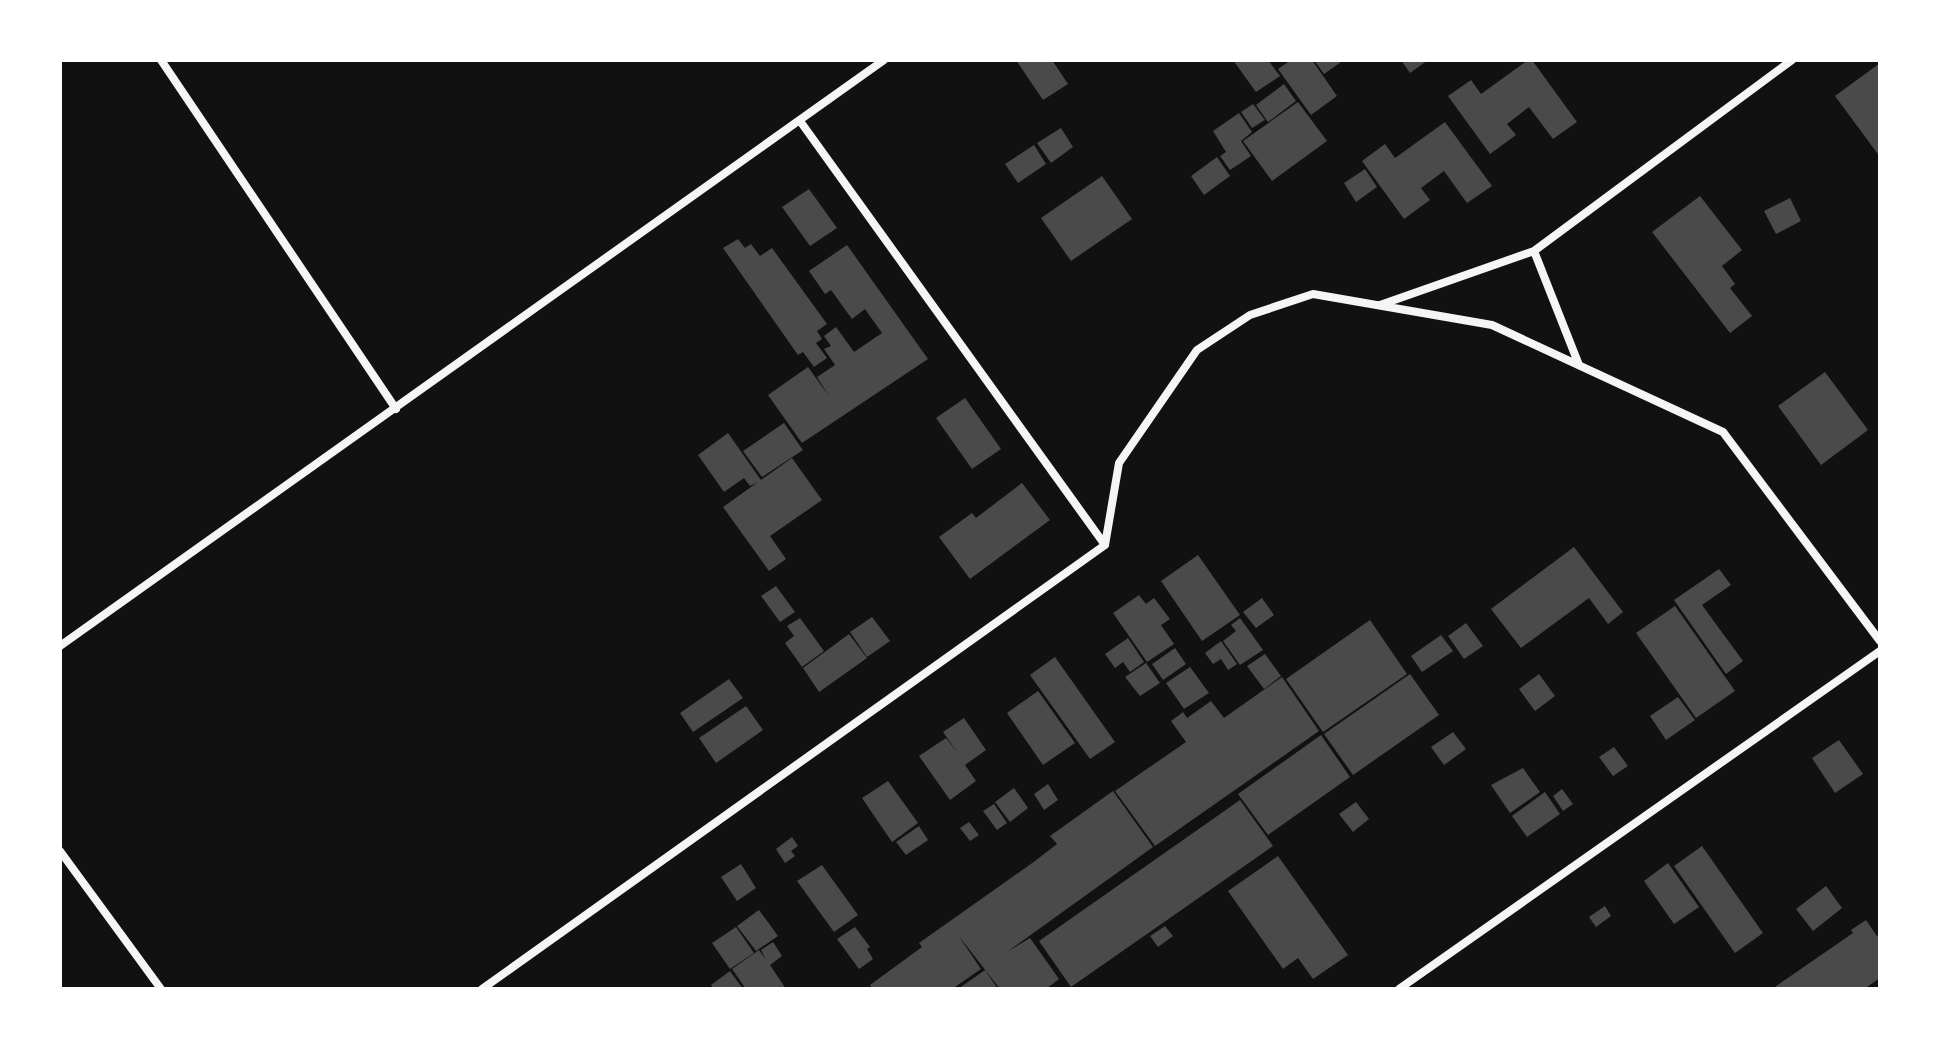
<svg xmlns="http://www.w3.org/2000/svg" width="1940" height="1049" font-family="'Source Sans 3',sans-serif">
  <rect width="100%" height="100%" fill="#111"/>
  <path fill="#4a4a4a" d="M1016 60H1052L1068 84 1043 100Z
    M1233 60H1268L1280 76 1256 92Z
    M1291 60H1312L1337 96 1311 115 1278 69Z
    M1314 60H1344L1324 74Z
    M1401 60H1428L1410 73Z
    M1528 60H1532L1577 122 1553 139 1529 107 1507 124 1516 135 1490 154 1448 96 1471 80 1481 94Z
    M1880 63V157L1835 96Z
    M1284 84 1296 101 1268 122 1256 105Z
    M1298 102 1327 141 1272 181 1243 141Z
    M1253 104 1265 120 1252 128 1241 112Z
    M1239 113 1252 132 1241 141 1251 156 1230 170 1220 156 1226 152 1213 131Z
    M1445 122 1492 186 1467 203 1444 171 1421 188 1430 200 1404 219 1362 161 1385 144 1395 158Z
    M1061 128 1073 147 1051 163 1037 143Z
    M1034 145 1046 164 1018 183 1005 164Z
    M1217 157 1230 176 1204 195 1191 176Z
    M1365 169 1377 187 1356 202 1344 183Z
    M1102 176 1132 219 1071 261 1041 218Z
    M809 189 837 228 810 246 782 207Z
    M1700 196 1742 250 1722 266 1735 284 1730 288 1752 316 1730 333 1652 232Z
    M1790 198 1801 221 1776 234 1764 211Z
    M738 239 745 248 751 244 760 256 772 248 827 324 817 331 822 339 816 343 827 358 814 367 803 352 798 355 723 248Z
    M847 245 928 359 802 443 768 395 808 367 829 396 817 377 835 365 824 349 831 346 824 336 836 327 854 352 882 333 865 309 852 319 831 290 825 294 809 271Z
    M1825 372 1868 430 1821 465 1778 406Z
    M965 398 1001 449 972 469 936 418Z
    M784 423 803 450 762 477 743 451Z
    M728 433 761 480 792 458 822 500 770 536 786 559 769 571 723 507 758 482 750 486 744 478 724 492 698 455Z
    M1022 483 1050 520 970 579 939 537 972 513 976 518Z
    M1574 547 1623 612 1608 624 1589 598 1521 648 1491 609Z
    M1198 555 1240 615 1202 641 1161 581Z
    M1719 569 1731 585 1702 605 1743 661 1726 674 1674 600Z
    M776 586 795 612 780 622 761 596Z
    M1139 595 1146 604 1154 598 1170 619 1161 625 1174 644 1147 662 1113 613Z
    M1262 598 1274 615 1256 628 1243 612Z
    M1675 606 1735 691 1696 718 1636 633Z
    M872 617 890 641 867 657 850 632Z
    M800 618 824 651 802 667 785 643 794 636 787 626Z
    M1240 618 1263 650 1240 665 1223 641 1236 631 1231 625Z
    M1370 620 1407 674 1323 732 1286 679Z
    M1466 623 1483 646 1464 659 1448 636Z
    M849 634 867 658 819 692 803 668Z
    M1441 635 1453 651 1422 672 1411 656Z
    M1128 638 1144 662 1130 672 1123 662 1115 668 1105 654Z
    M1221 641 1237 664 1228 670 1221 659 1213 664 1205 653Z
    M1175 648 1186 664 1163 680 1152 664Z
    M1265 654 1281 676 1264 689 1247 666Z
    M1055 657 1115 742 1090 759 1030 675Z
    M1146 663 1160 683 1140 696 1125 677Z
    M1190 667 1209 693 1184 709 1166 683Z
    M1410 674 1439 715 1353 775 1324 734Z
    M1539 674 1555 696 1535 711 1519 689Z
    M1282 677 1319 731 1155 846 1115 791 1186 742 1171 721 1183 712 1187 718 1211 701 1224 718Z
    M729 679 743 698 693 732 680 713Z
    M1038 691 1075 743 1043 765 1007 713Z
    M1678 697 1695 720 1666 740 1650 716Z
    M746 706 763 730 716 763 699 738Z
    M964 718 986 750 965 765 976 781 950 800 919 756 946 738 957 752 943 732Z
    M1453 732 1466 749 1444 765 1431 747Z
    M1321 735 1350 777 1268 835 1238 794Z
    M1839 740 1863 774 1835 793 1812 758Z
    M1614 747 1628 766 1613 776 1599 757Z
    M1523 768 1540 792 1510 813 1491 785Z
    M888 781 918 823 892 842 862 798Z
    M1048 784 1058 800 1044 810 1034 794Z
    M1014 788 1028 808 1010 822 995 802Z
    M1562 789 1573 804 1563 811 1553 796Z
    M1113 791 1153 847 1007 952 1030 938 1059 979 1046 989H1000L958 935 981 969 952 989H872L870 985 922 947 919 943 1035 861 1057 844 1050 836Z
    M1545 792 1560 814 1527 837 1512 816Z
    M1240 800 1273 846 1071 987 1039 941Z
    M1356 802 1369 819 1353 832 1339 814Z
    M994 804 1007 823 997 830 983 811Z
    M969 822 979 835 970 841 960 828Z
    M919 826 928 840 906 855 896 842Z
    M792 837 798 846 791 851 795 856 785 863 776 849Z
    M1702 846 1763 933 1735 953 1674 866Z
    M1278 856 1348 955 1313 979 1298 958 1283 969 1228 891Z
    M1668 863 1699 907 1674 924 1644 881Z
    M741 864 756 888 737 901 721 877Z
    M822 865 858 915 834 932 797 881Z
    M1826 886 1842 908 1813 931 1796 909Z
    M1605 906 1611 916 1596 927 1589 917Z
    M759 910 778 936 756 951 737 926Z
    M1866 920 1877 936 1880 934V978L1864 989H1772L1853 933 1851 930Z
    M1165 926 1173 936 1158 947 1150 936Z
    M736 927 754 953 730 969 712 943Z
    M855 927 870 947 867 949 873 959 859 969 837 939Z
    M773 942 782 956 770 965 786 989H746L732 969 759 950 766 960 761 950Z
    M985 970 998 989H958Z
    M730 971 743 989H714L711 985Z"/>
  <g fill="none" stroke-linecap="round" stroke-linejoin="round">
    <path stroke="#f5f5f5" stroke-width="8" d="M161 60 396 409
      M800 121 1105 545
      M1380 305 1534 251
      M1579 365 1534 251 1792 60
      M60 646 884 60
      M60 851 161 989
      M482 989 1105 545 1119 463 1197 350 1250 315 1313 294 1492 325 1723 432 1880 641
      M1399 989 1880 651"/>
  </g>
  <rect width="1940" height="1049" fill="none" stroke="#ffffff" stroke-width="124"/>
</svg>
